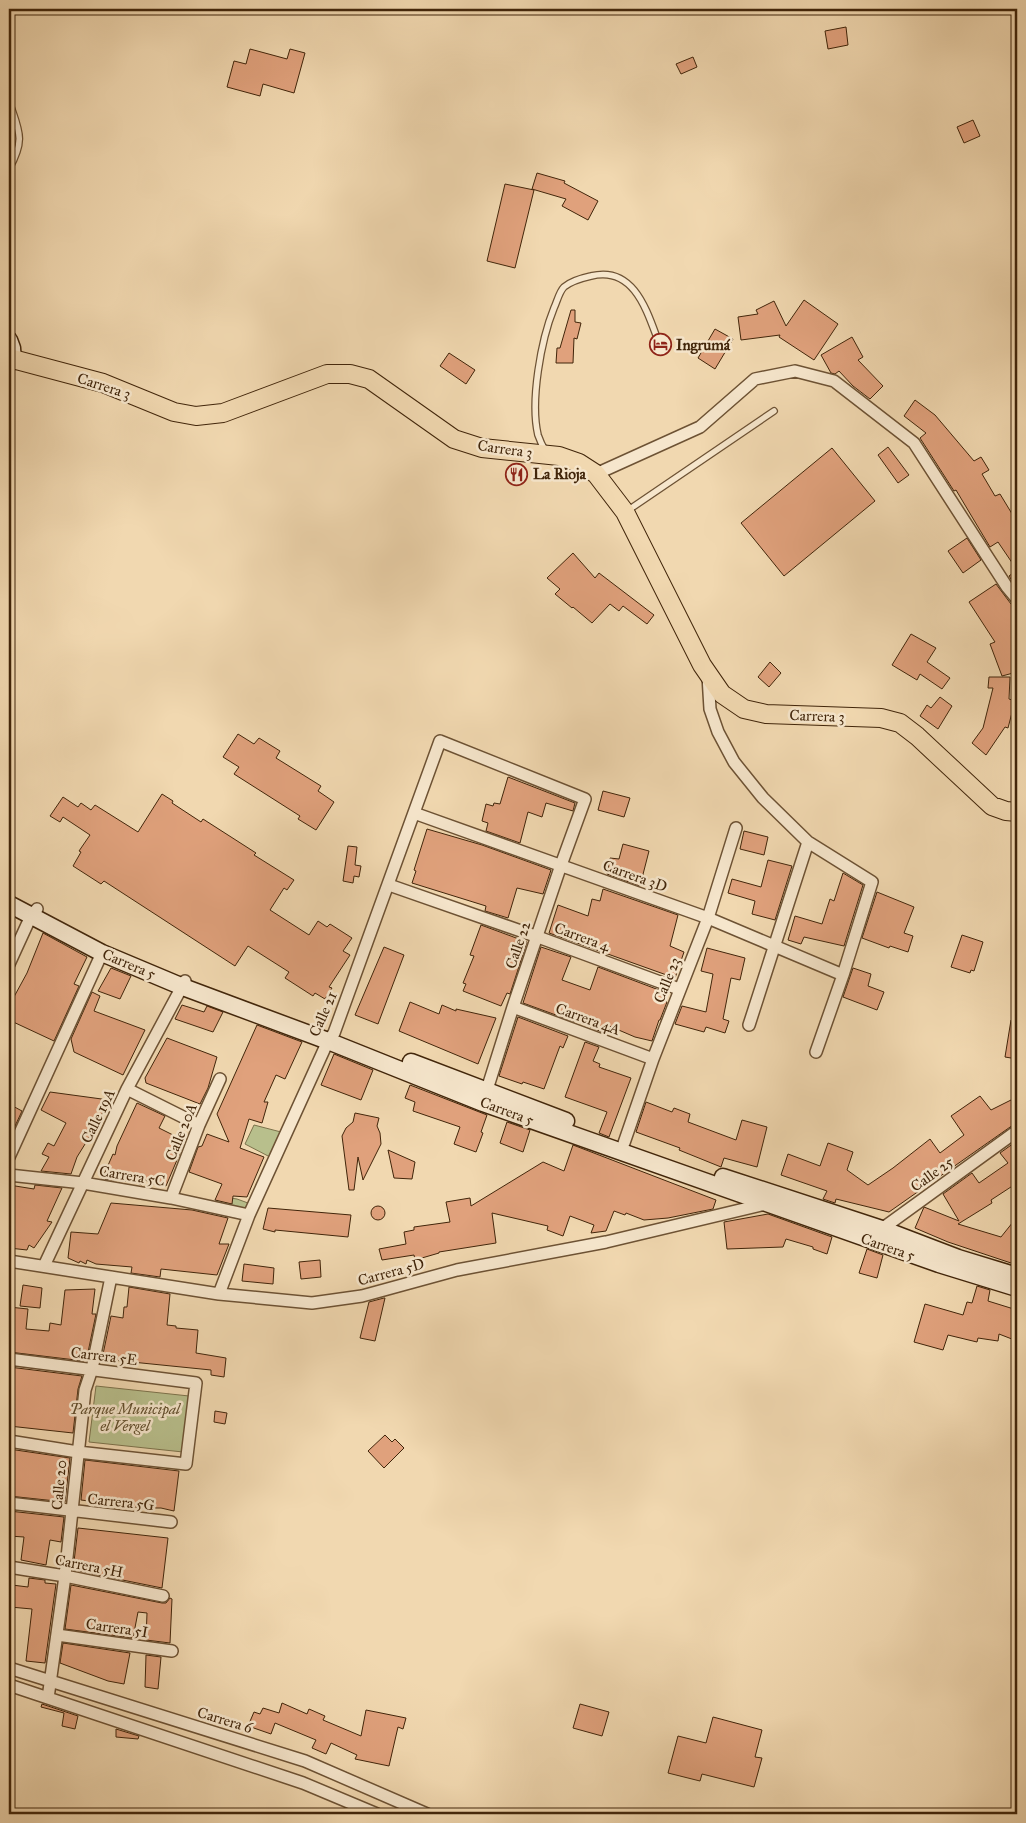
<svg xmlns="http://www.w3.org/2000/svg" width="1026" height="1823" font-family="'IM FELL Great Primer',serif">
  <rect width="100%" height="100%" fill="#f1d8b0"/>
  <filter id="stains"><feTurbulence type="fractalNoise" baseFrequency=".004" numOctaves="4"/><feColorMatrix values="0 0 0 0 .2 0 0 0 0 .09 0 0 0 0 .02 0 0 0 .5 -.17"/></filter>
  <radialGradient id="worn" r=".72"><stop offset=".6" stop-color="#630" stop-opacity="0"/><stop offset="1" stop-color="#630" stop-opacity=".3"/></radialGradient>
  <path fill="#b8bf8c" stroke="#7c724b" d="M254 1125 281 1132 272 1157 246 1211 216 1205 218 1196 237 1199 248 1203 270 1157 245 1144Z
    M96 1386 189 1396 183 1452 89 1442Z"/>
  <path fill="#e0a17c" stroke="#41250a" d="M846 27 848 45 828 49 825 31Z
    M250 49 287 59 290 49 305 53 294 93 263 84 260 96 227 87 234 61 246 64Z
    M693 57 697 67 681 74 676 64Z
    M973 120 980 136 964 143 957 127Z
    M537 173 565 181 564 183 598 201 588 220 562 206 566 199 532 189Z
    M505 184 534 190 515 268 487 261Z
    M804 300 838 324 814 360 779 337 780 335 741 340 738 317 758 314 756 310 774 301 786 326Z
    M571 310H575V322L581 323 577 339 574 338 573 363H556L557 348H560Z
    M715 329 733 339 715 369 698 358Z
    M852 337 863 357 858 360 883 386 870 399 853 386 839 371 835 374 831 373 821 355Z
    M449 353 475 370 466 384 440 366Z
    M915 400 935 415 974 461 981 457 989 470 982 474 995 496 1000 494 1017 522V588L1009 576 1017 570 998 542 990 547 956 490 954 491 920 438 926 433 904 416Z
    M888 447 909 475 898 483 878 455Z
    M832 448 875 501 784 576 741 523Z
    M967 538 981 560 963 573 948 551Z
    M573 553 595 578 599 573 654 615 647 624 623 606 619 611 610 604 592 623 573 607 572 608 555 594 560 589 547 578Z
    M996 584 1011 604 1017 606V625L1012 629 1017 636V672L1002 676 990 644 995 642 969 602Z
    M911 634 936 648 927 662 950 678 942 689 920 674 917 680 892 665Z
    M770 662 781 673 769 687 758 677Z
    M989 677H1010L1009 699 1015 701 1008 728 1005 727 986 755 972 743 983 728 993 688H988Z
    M940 697 952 706 938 729 920 716 927 705 931 708Z
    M238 734 254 744 259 738 280 751 276 758 321 786 318 791 334 802 316 830 298 819 300 816 234 774 239 767 223 757Z
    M508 777 575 803 573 811 546 803 542 817 528 812 520 843 486 831 488 823 482 821 486 804 493 806 494 803 500 804Z
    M603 791 630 798 624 817 598 810Z
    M162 794 173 801 172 803 201 822 203 819 256 853 254 855 294 880 287 890 284 888 270 910 309 935 318 921 327 927 330 924 352 938 343 951 350 955 329 987 332 988 325 999 315 993 313 996 285 978 289 972 248 946 235 966 104 881 101 884 73 866 81 852 79 851 90 835 63 817 60 822 50 816 63 797 78 807 81 803 91 810 95 805 138 832Z
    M427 829 482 845 551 870 543 894 517 888 508 918 485 911 486 906 412 883 416 871 414 870Z
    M744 831 768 837 764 855 740 849Z
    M623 844 649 851 640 886 607 874 610 858 619 859Z
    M348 846 357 847 355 865 361 866 359 877 354 876 353 883 343 881Z
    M768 860 792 866 775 920 752 914 755 901 728 893 732 879 761 887Z
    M843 873 863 885 844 946 804 937 801 944 788 940 795 916 822 924 830 899 834 901Z
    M603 889 678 915 670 946 684 952 675 978 549 933 558 905 588 916 592 899 600 901Z
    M877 892 914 907 904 933 913 936 908 952 890 946 889 948 862 938Z
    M481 925 527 942 510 994 507 993 501 1006 463 991 466 984 463 983 474 956 470 955Z
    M43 933 87 957 74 984 79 986 54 1041 9 1020V1006L27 973Z
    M962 935 983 942 974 971 971 970 970 973 951 967Z
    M384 947 404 955 378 1024 355 1015Z
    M541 947 571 957 562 980 590 990 598 967 667 993 664 1001 667 1002 660 1020H659L652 1041 635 1037 607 1025 604 1033 575 1020V1022L523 1003Z
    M707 948 745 958 740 980 731 978 723 1019 729 1021 725 1033 706 1027 704 1032 675 1024 682 1006 706 1012 713 974 701 971Z
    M111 968 131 976 120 999 98 991Z
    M853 968 871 974 868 986 884 992 877 1010 843 997Z
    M92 992 100 996 94 1011 145 1030 123 1075 74 1052 71 1039Z
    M410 1002 439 1014 442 1005 456 1011V1009L496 1018 478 1064 399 1031Z
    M182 1005 204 1012 207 1006 223 1012 213 1032 175 1019Z
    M518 1017 568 1036 563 1048 560 1046 544 1089 523 1082 522 1084 499 1076Z
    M1011 1020H1017V1059L1005 1057Z
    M257 1025 302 1042 285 1079 276 1075 264 1102H268L262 1123 249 1119 240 1148 264 1157 247 1197 233 1196 232 1204 215 1200 222 1184 189 1172 198 1147 202 1146 207 1134 229 1142 217 1114Z
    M167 1038 217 1057 208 1088 200 1104 146 1083 145 1078Z
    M585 1042 599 1047 593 1061 600 1064 599 1067 631 1078 609 1137 599 1133 607 1112 565 1097Z
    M334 1054 373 1070 361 1100 321 1085Z
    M410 1085 487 1115 481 1132 483 1133 476 1152 454 1144 460 1127 413 1111 415 1102 405 1098Z
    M50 1092 109 1100 95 1128 77 1157 71 1174 41 1171 49 1157 42 1154 48 1143 54 1146 66 1123 41 1110Z
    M980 1096 991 1110 1017 1097V1124L1013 1125 889 1212 836 1199 835 1203 823 1199 827 1191 781 1175 788 1154 820 1166 828 1143 853 1152 847 1170 868 1185 893 1168 930 1139 940 1153 964 1135 951 1116Z
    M646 1102 672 1112 674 1108 690 1114 688 1122 736 1140 742 1120 767 1127 757 1167 724 1158 721 1167 679 1150 680 1148 636 1132Z
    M137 1103 165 1116 159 1128 185 1141 166 1186 157 1182 156 1185 145 1180 142 1185 134 1182 102 1179 113 1154 115 1155 117 1146Z
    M9 1104 22 1111 9 1139Z
    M355 1113 379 1118 377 1126 380 1133 381 1144 363 1180 358 1157 354 1190H349L342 1136 346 1128 353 1122Z
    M507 1122 530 1130 523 1152 500 1143Z
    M1014 1143 1017 1149V1183L991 1200 992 1203 958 1224 1001 1237 1017 1217V1265L948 1242 915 1228 924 1207 959 1221 943 1194 972 1173 979 1183 1008 1163 1000 1153Z
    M573 1145 716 1200 713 1209 668 1218 644 1220 626 1213 625 1215 614 1211 606 1231 591 1233 594 1225 570 1216 563 1236 547 1230 548 1226 492 1213 496 1243 439 1252V1253L415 1260 414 1255 382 1260 379 1249 406 1244 404 1232 414 1230V1227L450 1222 446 1202 470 1198 471 1206 543 1162 564 1171Z
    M388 1150 415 1162 412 1179 394 1178Z
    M9 1185 34 1189 35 1185 62 1188 47 1221 52 1222 34 1248 29 1245 27 1250 9 1248Z
    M111 1203 192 1210 228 1218 219 1244H229L217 1275 161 1269 160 1277 131 1273 132 1267 96 1264 87 1260 86 1264 80 1261 79 1263 68 1258 71 1232 98 1234Z
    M371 1213a7 7 0 1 1 14 0a7 7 0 1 1-14 0Z
    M268 1208 351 1215 348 1237 275 1230V1232L263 1229Z
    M768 1214 832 1237 827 1254 813 1249V1247L786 1239 783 1247 727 1249 724 1222Z
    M867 1249 883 1255 877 1278 859 1273Z
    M320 1260 321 1277 301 1279 299 1262Z
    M244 1264 274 1268 273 1284 242 1281Z
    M23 1285 42 1288 40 1308 20 1306Z
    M977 1286 990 1290 988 1301 1017 1310V1341L999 1334 998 1341 978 1338 977 1342 948 1335 943 1350 914 1342 925 1304 963 1315 967 1302 972 1303Z
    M129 1287 170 1294 167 1325 176 1326V1328L198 1330 196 1353 226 1358 224 1377 211 1375V1370L102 1359 111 1316 123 1318 124 1307H127Z
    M95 1289 92 1314H96L87 1357H85L84 1361 9 1352V1307L28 1309 26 1329 49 1331 50 1323 61 1325 65 1290Z
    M384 1298H385L375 1341 360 1338 369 1302Z
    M9 1367 82 1376 78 1389 73 1433 9 1426Z
    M215 1411 227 1413 225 1424 214 1422Z
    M385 1435 392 1442 395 1439 404 1448 384 1468 368 1451Z
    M9 1449 70 1458 65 1502 9 1496Z
    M85 1460 179 1471 174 1511 161 1508H142L81 1500Z
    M9 1511 64 1517 61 1542 50 1540 46 1565 21 1560 24 1537 9 1536Z
    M78 1528 168 1538 162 1588 73 1570Z
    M29 1578 45 1580V1583L56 1584 45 1663 26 1661 32 1609 10 1607 12 1585 28 1587Z
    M71 1585 162 1603H166L170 1598 172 1599 170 1643 146 1640 147 1613 138 1612 133 1638 65 1629Z
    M63 1643 130 1653 124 1684 108 1681 60 1663Z
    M146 1655 161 1657 158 1689 145 1687Z
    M282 1703 307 1714 309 1709 325 1716 323 1720 361 1736 366 1710 406 1718 403 1729 398 1727 389 1766 355 1759 357 1755 331 1743 326 1754 312 1748 316 1740 275 1723 271 1734 248 1726 254 1712 260 1714 263 1708 279 1713Z
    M42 1704 78 1716 75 1729 62 1726 64 1713 41 1707Z
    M580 1704 609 1712 602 1736 573 1728Z
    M713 1717 762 1730 755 1757 762 1758 754 1787 702 1774 700 1781 668 1773 678 1736 706 1743Z
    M116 1729 139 1736 138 1739 116 1737Z"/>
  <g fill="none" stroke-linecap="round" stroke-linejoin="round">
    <defs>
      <path id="lane" d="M9 101C19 131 26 139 9 169
        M546 452C543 447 540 441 538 435 530 401 541 340 554 308 557 302 559 292 564 287 571 281 582 278 591 276 631 266 645 305 656 335
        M627 511 774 411"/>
      <path id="street" d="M596 474 700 427 755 379 795 371 834 381 914 443 1007 587 1017 599
        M708 676 710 709 718 732 734 762 763 798 808 842 872 882 843 975 816 1052
        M414 813 708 918 843 975
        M389 885 538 937 679 989
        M9 964 31 916 37 909
        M513 1007 653 1059
        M749 1025 808 842
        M127 1089 199 1125
        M624 1143 653 1059 708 918 736 828
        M9 1157 102 953
        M9 1175 83 1183 171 1198 249 1215
        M171 1198 199 1125 220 1079
        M879 1231 1017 1131
        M9 1261 219 1294 312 1303 362 1296 457 1270 606 1242 765 1204 767 1202
        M44 1266 127 1089 185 981
        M219 1294 249 1215 328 1041 334 1033 440 741 585 799 561 865 513 1007 485 1096
        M9 1359 196 1383 186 1464 78 1452 9 1441
        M9 1503 171 1522
        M9 1567 65 1576 163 1596
        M57 1635 172 1651
        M9 1668 305 1761 427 1814
        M9 1685 303 1783 377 1814
        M48 1698 65 1576 85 1390 92 1369 111 1277"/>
      <path id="secondary" d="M9 340 12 348 13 361
        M9 904 102 953 183 987 328 1041 483 1103 939 1264 1017 1288
        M411 1062 566 1121
        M723 1177 882 1229 958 1258 1017 1276"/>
      <path id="primary" d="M9 358 103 383 174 412 196 416 223 413 327 374H350L369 379 454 439 482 448 559 456 579 463 596 474 625 512 702 665 722 694 744 709 766 714 881 718 900 723 917 736 992 806 1006 811 1017 812"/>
    </defs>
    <use href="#lane" stroke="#6d5234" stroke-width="8"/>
    <use href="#street" stroke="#6d5234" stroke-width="14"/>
    <use href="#secondary" stroke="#41250a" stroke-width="19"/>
    <use href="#primary" stroke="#41250a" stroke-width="20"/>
    <use href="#lane" stroke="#f6e6cc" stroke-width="5.5"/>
    <use href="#street" stroke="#f6e6cc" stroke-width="11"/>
    <use href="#secondary" stroke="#f6e6cc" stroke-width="16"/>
    <use href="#primary" stroke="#f1d8b0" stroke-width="18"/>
  </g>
  <defs>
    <symbol id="hotel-ring" viewBox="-11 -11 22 22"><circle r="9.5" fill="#f6e6cc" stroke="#8f2418" stroke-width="1.5"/><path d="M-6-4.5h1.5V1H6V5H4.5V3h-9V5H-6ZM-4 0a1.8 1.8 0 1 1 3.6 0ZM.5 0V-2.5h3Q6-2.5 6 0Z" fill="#8f2418"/></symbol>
    <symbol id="restaurant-ring" viewBox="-11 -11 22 22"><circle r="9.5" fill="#f6e6cc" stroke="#8f2418" stroke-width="1.5"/><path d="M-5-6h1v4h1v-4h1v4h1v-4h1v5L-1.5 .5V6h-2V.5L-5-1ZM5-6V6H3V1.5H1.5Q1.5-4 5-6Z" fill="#8f2418"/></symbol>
  </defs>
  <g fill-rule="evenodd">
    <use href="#hotel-ring" x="648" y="332" width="25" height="25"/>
    <use href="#restaurant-ring" x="504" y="462" width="25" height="25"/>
  </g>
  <g text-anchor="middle" stroke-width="5" stroke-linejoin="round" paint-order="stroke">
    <g font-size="15" font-weight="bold" fill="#41250a" stroke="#f6e6cc" text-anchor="start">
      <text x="676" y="350">Ingrumá</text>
      <text x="533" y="479">La Rioja</text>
    </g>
    <g font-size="15" fill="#41250a" stroke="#f6e6cc">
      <text transform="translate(104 386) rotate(18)" y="5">Carrera 3</text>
      <text transform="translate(505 449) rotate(8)" y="5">Carrera 3</text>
      <text transform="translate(817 716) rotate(2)" y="5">Carrera 3</text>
      <text transform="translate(635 876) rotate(20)" y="5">Carrera 3D</text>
      <text transform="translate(582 937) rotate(20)" y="5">Carrera 4</text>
      <text transform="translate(518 945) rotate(-71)" y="5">Calle 22</text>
      <text transform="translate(129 964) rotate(23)" y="5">Carrera 5</text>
      <text transform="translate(667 980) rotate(-68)" y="5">Calle 23</text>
      <text transform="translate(323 1014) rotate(-66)" y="5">Calle 21</text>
      <text transform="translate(588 1019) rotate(20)" y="5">Carrera 4A</text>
      <text transform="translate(507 1111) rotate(20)" y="5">Carrera 5</text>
      <text transform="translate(98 1116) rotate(-64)" y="5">Calle 19A</text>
      <text transform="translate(181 1132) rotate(-68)" y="5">Calle 20A</text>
      <text transform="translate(932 1174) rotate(-36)" y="5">Calle 25</text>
      <text transform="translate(132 1176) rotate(9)" y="5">Carrera 5C</text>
      <text transform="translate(888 1247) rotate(19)" y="5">Carrera 5</text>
      <text transform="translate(391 1272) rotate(-15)" y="5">Carrera 5D</text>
      <text transform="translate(104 1356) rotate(7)" y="5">Carrera 5E</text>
      <text transform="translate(59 1485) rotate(-85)" y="5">Calle 20</text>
      <text transform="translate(121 1502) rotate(6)" y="5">Carrera 5G</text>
      <text transform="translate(89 1566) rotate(11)" y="5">Carrera 5H</text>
      <text transform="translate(117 1628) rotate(8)" y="5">Carrera 5I</text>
      <text transform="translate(225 1720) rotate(17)" y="5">Carrera 6</text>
    </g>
    <g font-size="15" font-style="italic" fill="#5f4c2a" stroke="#f6e6cc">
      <text x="125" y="1414">Parque Municipal<tspan x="125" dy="17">el Vergel</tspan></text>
    </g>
  </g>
  <rect width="1026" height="1823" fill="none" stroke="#f1d8b0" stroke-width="30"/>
  <rect x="10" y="10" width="1006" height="1803" fill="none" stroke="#41250a" stroke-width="2.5"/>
  <rect x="15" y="15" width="996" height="1793" fill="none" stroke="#41250a"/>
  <rect width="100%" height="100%" filter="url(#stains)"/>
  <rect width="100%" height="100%" fill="url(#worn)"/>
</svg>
